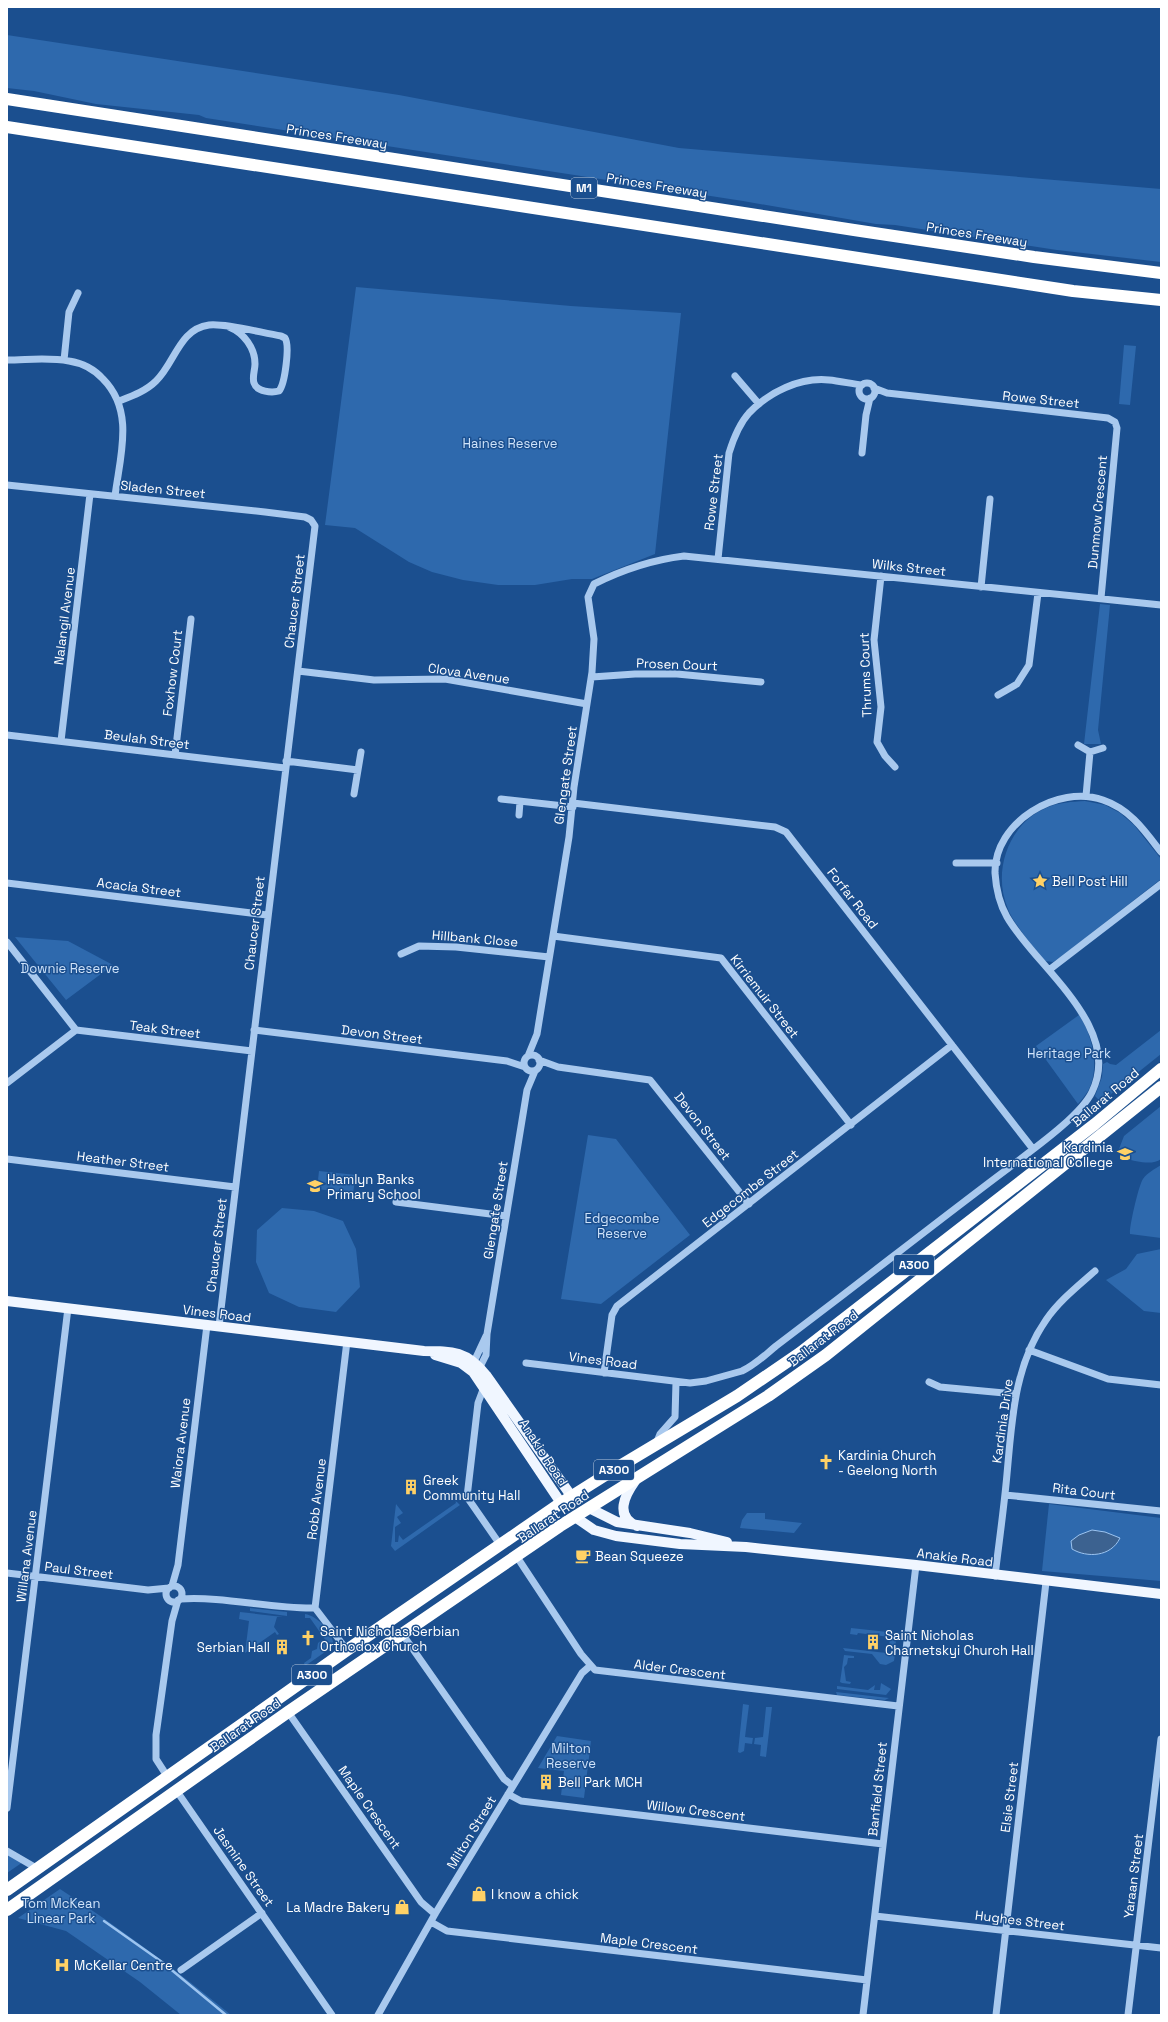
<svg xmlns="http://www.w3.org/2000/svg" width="1168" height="2022" font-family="'Space Grotesk',sans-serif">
  <rect width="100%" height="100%" fill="#1b4f8f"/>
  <path fill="#2e69ad" d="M7 35 399 95 679 148 1161 189V262L1057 250 895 225 876 224 743 201 206 118 199 115 96 104 34 91 7 88Z
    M356 287 571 306 681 313 655 554 592 579H572L535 585H498L463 580 432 572 409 562 355 528 325 525Z
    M1124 345 1136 346 1130 405 1119 404Z
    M1100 604 1110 605 1098 730 1101 744H1084Z
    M1085 801 1105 805 1120 813 1134 825 1161 859V879L1061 957 1053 962 1045 961C1036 951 1012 921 1008 909 992 872 1008 824 1046 808 1059 802 1072 802 1085 801Z
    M15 937 68 941 113 965 66 1000Z
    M1079 1015C1093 1036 1100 1069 1088 1091 1085 1096 1081 1100 1078 1104L1036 1046Z
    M1161 1030V1054L1101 1102 1095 1096 1102 1077 1103 1064 1107 1062 1110 1064 1116 1065Z
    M1161 1106V1159C1152 1166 1136 1161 1126 1159L1119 1149 1124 1136Z
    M588 1135 616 1139 690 1235 601 1304 561 1299Z
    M1161 1165V1238L1130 1234C1129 1227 1139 1184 1143 1179 1147 1173 1155 1169 1161 1165Z
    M319 1171 356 1175 353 1193 317 1189Z
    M282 1208 314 1211 343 1221 356 1249 360 1287 336 1312 299 1307 269 1293 256 1262 257 1230Z
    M1161 1249V1313L1144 1311 1106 1280 1126 1269 1137 1254Z
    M455 1500 460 1505 395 1551 391 1546 396 1504 403 1513 397 1517 401 1523 395 1527V1542H398L399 1535 403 1540 456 1503Z
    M1049 1504 1161 1518V1581L1042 1571Z
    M747 1513H765V1519L802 1523 794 1533 740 1528 742 1520Z
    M250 1608 287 1612V1616L250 1611Z
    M240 1612 283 1617H277L274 1627 279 1634 277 1635 275 1632 245 1653 249 1621 239 1619Z
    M305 1614C318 1616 333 1633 334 1646L331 1648 310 1618H305Z
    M851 1628 897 1633 895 1649 889 1648 890 1637 858 1633 857 1635 850 1634Z
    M322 1640 326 1646 325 1652 305 1666 304 1663 311 1658 312 1651 317 1649 318 1643Z
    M843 1648 895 1654 894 1661 886 1665 880 1664 872 1654 845 1651Z
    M844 1655 854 1656V1658H848L847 1664 844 1667 846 1681 851 1682 850 1684 842 1683 840 1682Z
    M881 1683 891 1689 886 1695 837 1689V1686L868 1690 875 1685 874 1690H880Z
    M836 1692 889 1698 885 1700 837 1695Z
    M743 1704 749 1705 745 1737 753 1738 752 1744 745 1743 744 1751 740 1753 738 1752Z
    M766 1707H772L766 1757 760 1756 761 1745 754 1744 755 1738 763 1737Z
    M557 1736 591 1741 584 1798 561 1795 564 1771 538 1768Z
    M7 1854 23 1862 7 1873Z
    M60 1889C120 1928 176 1970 231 2015H181L140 1982 66 1931 18 1918Z"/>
  <path fill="#3c6290" stroke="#9cc4f0" d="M1092 1530 1105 1532 1120 1538C1111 1557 1087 1558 1072 1549L1071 1541 1079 1535Z"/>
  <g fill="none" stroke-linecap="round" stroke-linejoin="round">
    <path stroke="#9cc4f0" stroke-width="2.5" d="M104 1921 162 1962 226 2015"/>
    <path stroke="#a9c9ee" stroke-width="7" d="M7 360C27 360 48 357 69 361 82 363 94 369 103 379 135 411 120 456 115 496
      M64 360 69 312 78 293
      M735 376 759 404
      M859 391a8 8 0 1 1 16 0a8 8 0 1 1-16 0Z
      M874 388 887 393 1108 418 1115 422 1117 428 1101 598
      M119 401C132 396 146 391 156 381 175 363 179 329 209 325 227 323 262 333 281 336L285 338C290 345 285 384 279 391 272 393 257 392 254 383 252 377 255 370 255 364 255 348 244 333 229 327
      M862 453 866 415 870 398
      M7 485 265 512 305 517 311 520 315 526 219 1326
      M718 559 729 453C733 440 740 423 749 413 769 392 800 377 829 380 840 381 852 384 862 385
      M881 576 874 640 881 707 877 742 885 756 895 767
      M981 587 990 499
      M298 671 374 680 445 679 587 704
      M592 677 635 674H677L761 682
      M998 695 1017 684 1029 665 1038 593
      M7 735 285 768
      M61 741 90 494
      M1078 745 1090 752 1103 748
      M175 755 191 619
      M286 761 358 770
      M354 794 361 752
      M1086 796 1090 752
      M501 799 573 807
      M573 803 775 827 786 832 1033 1149
      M519 815 520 802
      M956 863H997
      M7 883 267 915
      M553 936 721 958 851 1125
      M7 942 76 1030
      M401 954 419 946 456 947 549 957
      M1049 970 1161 884
      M76 1030 252 1051
      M254 1030 507 1061 525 1067
      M524 1063a8 8 0 1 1 16 0a8 8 0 1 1-16 0Z
      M528 1056 537 1034 569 837 574 787 592 672 594 639 588 597 594 584C624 569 651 560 684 556L1161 605
      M539 1060 558 1067 650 1080 749 1204
      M7 1083 76 1030
      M7 1159 235 1187
      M396 1202 506 1216
      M1029 1350 1108 1379 1161 1385
      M526 1363 690 1383 706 1381 742 1371C755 1365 765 1355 776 1346 797 1330 818 1314 839 1298 895 1255 950 1212 1006 1170 1029 1152 1080 1117 1092 1092 1124 1027 1035 966 1007 917 999 903 996 888 995 873 994 822 1058 784 1103 800 1130 809 1145 831 1161 852
      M472 1366 486 1336
      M478 1371 486 1355 487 1334 527 1090 535 1071
      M604 1373 612 1315 617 1306 952 1045
      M929 1382 940 1387 1015 1394
      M484 1387 478 1403 467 1497 501 1546
      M656 1444 660 1434 675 1417 676 1382
      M1005 1495 1161 1511
      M517 1557 581 1654 595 1670 898 1706
      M7 1573 148 1590 169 1588
      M995 1576C999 1542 1004 1508 1007 1474 1012 1420 1014 1366 1046 1320 1059 1301 1078 1286 1095 1271
      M172 1586 178 1565 207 1325
      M166 1594a8 8 0 1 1 16 0a8 8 0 1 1-16 0Z
      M180 1599C225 1596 270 1609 315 1608
      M403 1635 504 1779 513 1786
      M347 1650 315 1608 347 1341
      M288 1712 421 1902 435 1914
      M167 1776 156 1759V1735L172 1621 178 1600
      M176 1790 332 2015
      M508 1794 521 1801 883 1844
      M7 1808 68 1308
      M7 1851 38 1869
      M875 1916 1161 1948
      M431 1922 447 1931 867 1980
      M181 1970 262 1913
      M378 2015 435 1914 582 1673 590 1666
      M863 2015 916 1565
      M996 2015 1046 1582
      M1128 2015 1161 1739"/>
    <path stroke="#f0f6ff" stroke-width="10" d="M7 1301 424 1351C453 1351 467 1351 486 1375L572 1497
      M435 1355 461 1363 473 1372 561 1503
      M635 1481C625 1495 614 1516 637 1526
      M589 1508 617 1522 690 1533 727 1542
      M575 1517 594 1530 616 1536 680 1544 746 1547 916 1565 1161 1594"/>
    <path stroke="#fff" stroke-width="12" d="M7 99 854 230 1034 257 1161 273
      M7 127 1073 291 1161 300
      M7 1890 347 1650 561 1503 615 1469 737 1396 800 1353 1095 1124 1161 1069
      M7 1910 288 1712 560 1526 768 1396 826 1355 1161 1087"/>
  </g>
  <defs>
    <symbol id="sight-bare" viewBox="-9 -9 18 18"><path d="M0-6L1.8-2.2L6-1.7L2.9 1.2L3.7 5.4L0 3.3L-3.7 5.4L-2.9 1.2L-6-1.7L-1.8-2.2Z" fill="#ffd166" stroke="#1b4f8f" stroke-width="2.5" paint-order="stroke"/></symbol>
    <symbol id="school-bare" viewBox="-9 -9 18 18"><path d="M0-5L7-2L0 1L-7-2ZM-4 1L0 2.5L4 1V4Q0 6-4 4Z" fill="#ffd166" stroke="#1b4f8f" stroke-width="2.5" paint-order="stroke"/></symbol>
    <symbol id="church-bare" viewBox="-9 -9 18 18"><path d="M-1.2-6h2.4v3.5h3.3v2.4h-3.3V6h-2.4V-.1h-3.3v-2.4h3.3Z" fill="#ffd166" stroke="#1b4f8f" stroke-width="2.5" paint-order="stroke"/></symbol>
    <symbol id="building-bare" viewBox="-9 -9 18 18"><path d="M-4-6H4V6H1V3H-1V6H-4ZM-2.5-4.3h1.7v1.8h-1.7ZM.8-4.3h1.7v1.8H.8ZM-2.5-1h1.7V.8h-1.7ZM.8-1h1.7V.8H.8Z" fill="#ffd166" stroke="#1b4f8f" stroke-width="2.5" paint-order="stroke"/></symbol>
    <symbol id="cafe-bare" viewBox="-9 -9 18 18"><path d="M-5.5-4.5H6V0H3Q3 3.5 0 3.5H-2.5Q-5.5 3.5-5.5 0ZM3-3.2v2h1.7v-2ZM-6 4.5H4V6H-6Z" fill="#ffd166" stroke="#1b4f8f" stroke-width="2.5" paint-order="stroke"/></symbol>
    <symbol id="shop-bare" viewBox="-9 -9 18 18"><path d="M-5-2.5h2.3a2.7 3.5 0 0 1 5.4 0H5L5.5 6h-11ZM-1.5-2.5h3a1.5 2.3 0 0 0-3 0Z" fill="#ffd166" stroke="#1b4f8f" stroke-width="2.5" paint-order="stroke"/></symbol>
    <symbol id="hospital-bare" viewBox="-9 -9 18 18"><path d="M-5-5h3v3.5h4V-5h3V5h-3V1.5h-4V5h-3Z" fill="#ffd166" stroke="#1b4f8f" stroke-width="2.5" paint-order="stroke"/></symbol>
  </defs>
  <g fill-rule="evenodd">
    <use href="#sight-bare" x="1029" y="870" width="22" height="22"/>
    <use href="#school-bare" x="1114" y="1143" width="22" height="22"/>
    <use href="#school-bare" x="304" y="1175" width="22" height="22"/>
    <use href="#church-bare" x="815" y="1451" width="22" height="22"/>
    <use href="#building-bare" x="400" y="1476" width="22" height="22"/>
    <use href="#cafe-bare" x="572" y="1545" width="22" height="22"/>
    <use href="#church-bare" x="297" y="1627" width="22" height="22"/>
    <use href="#building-bare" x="862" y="1631" width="22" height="22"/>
    <use href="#building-bare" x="271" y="1636" width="22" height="22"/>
    <use href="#building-bare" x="535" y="1771" width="22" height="22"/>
    <use href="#shop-bare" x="468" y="1883" width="22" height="22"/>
    <use href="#shop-bare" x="391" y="1896" width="22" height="22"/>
    <use href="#hospital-bare" x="51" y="1954" width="22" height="22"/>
  </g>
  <g text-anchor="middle" stroke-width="3" stroke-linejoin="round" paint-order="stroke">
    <g fill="#1b4f8f" stroke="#bbcadd" stroke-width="1">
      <rect x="571" y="178" width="26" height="20" rx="3"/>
      <rect x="894" y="1255" width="40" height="20" rx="3"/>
      <rect x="594" y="1460" width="40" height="20" rx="3"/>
      <rect x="292" y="1665" width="40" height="20" rx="3"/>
    </g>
    <g font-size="12" font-weight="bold" fill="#fff">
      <text x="584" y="192">M1</text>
      <text x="914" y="1269">A300</text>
      <text x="614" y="1474">A300</text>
      <text x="312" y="1679">A300</text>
    </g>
    <g font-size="13" fill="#fff" stroke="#1b4f8f">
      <text transform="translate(337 136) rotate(9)" y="5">Princes Freeway</text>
      <text transform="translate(657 185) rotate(9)" y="5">Princes Freeway</text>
      <text transform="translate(977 234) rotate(9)" y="5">Princes Freeway</text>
      <text transform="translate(1041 399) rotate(6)" y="5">Rowe Street</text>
      <text transform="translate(163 489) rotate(6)" y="5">Sladen Street</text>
      <text transform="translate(713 492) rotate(-83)" y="5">Rowe Street</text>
      <text transform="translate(1097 512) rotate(-85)" y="5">Dunmow Crescent</text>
      <text transform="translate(909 567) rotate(6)" y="5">Wilks Street</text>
      <text transform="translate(294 601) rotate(-83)" y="5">Chaucer Street</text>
      <text transform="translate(64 616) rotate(-83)" y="5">Nalangil Avenue</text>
      <text transform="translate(677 664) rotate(2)" y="5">Prosen Court</text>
      <text transform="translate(172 673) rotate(-83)" y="5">Foxhow Court</text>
      <text transform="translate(469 673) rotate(8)" y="5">Clova Avenue</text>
      <text transform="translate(865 675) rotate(-92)" y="5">Thrums Court</text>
      <text transform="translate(147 739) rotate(7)" y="5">Beulah Street</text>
      <text transform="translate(565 775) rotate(-82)" y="5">Glengate Street</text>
      <text transform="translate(139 887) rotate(7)" y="5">Acacia Street</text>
      <text transform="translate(853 898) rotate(52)" y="5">Forfar Road</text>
      <text transform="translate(254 923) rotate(-83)" y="5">Chaucer Street</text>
      <text transform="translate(475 938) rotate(5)" y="5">Hillbank Close</text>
      <text transform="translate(765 996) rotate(52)" y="5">Kirriemuir Street</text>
      <text transform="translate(165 1029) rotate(7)" y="5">Teak Street</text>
      <text transform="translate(382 1034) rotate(7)" y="5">Devon Street</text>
      <text transform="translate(1105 1097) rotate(-40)" y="5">Ballarat Road</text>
      <text transform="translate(703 1126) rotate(52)" y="5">Devon Street</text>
      <text transform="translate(123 1161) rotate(7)" y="5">Heather Street</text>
      <text transform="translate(750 1188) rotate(-38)" y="5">Edgecombe Street</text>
      <text transform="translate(495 1210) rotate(-81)" y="5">Glengate Street</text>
      <text transform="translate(216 1245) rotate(-83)" y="5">Chaucer Street</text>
      <text transform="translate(217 1313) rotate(7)" y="5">Vines Road</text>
      <text transform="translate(823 1338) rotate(-37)" y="5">Ballarat Road</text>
      <text transform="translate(603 1360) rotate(7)" y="5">Vines Road</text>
      <text transform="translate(1002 1421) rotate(-82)" y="5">Kardinia Drive</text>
      <text transform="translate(180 1443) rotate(-83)" y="5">Waiora Avenue</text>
      <text transform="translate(544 1452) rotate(57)" y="5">Anakie Road</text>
      <text transform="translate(1084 1491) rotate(7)" y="5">Rita Court</text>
      <text transform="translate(316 1499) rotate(-83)" y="5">Robb Avenue</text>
      <text transform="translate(553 1516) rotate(-34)" y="5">Ballarat Road</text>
      <text transform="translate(26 1556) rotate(-83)" y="5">Willana Avenue</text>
      <text transform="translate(955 1557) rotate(7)" y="5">Anakie Road</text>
      <text transform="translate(79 1570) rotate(7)" y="5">Paul Street</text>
      <text transform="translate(680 1669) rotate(7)" y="5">Alder Crescent</text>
      <text transform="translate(245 1725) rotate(-35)" y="5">Ballarat Road</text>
      <text transform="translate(877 1789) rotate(-84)" y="5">Banfield Street</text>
      <text transform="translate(1009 1797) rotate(-83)" y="5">Elsie Street</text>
      <text transform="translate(370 1807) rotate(55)" y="5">Maple Crescent</text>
      <text transform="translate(696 1810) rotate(7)" y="5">Willow Crescent</text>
      <text transform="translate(471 1832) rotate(-59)" y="5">Milton Street</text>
      <text transform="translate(244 1866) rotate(55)" y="5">Jasmine Street</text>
      <text transform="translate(1133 1876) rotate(-83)" y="5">Yaraan Street</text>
      <text transform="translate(1020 1920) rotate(7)" y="5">Hughes Street</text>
      <text transform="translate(649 1943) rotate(7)" y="5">Maple Crescent</text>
    </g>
    <g font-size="13" fill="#cfe3fa" stroke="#1b4f8f">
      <text x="510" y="448">Haines Reserve</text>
      <text x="70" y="973">Downie Reserve</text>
      <text x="1069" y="1058">Heritage Park</text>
      <text x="622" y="1223">Edgecombe<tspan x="622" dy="15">Reserve</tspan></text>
      <text x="571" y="1753">Milton<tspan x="571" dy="15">Reserve</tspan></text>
      <text x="61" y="1908">Tom McKean<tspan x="61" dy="15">Linear Park</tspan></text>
    </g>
    <g font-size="13" fill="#fff" stroke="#1b4f8f" text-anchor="start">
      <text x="1052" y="886">Bell Post Hill</text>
      <text x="1113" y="1152" text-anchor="end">Kardinia<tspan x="1113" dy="15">International College</tspan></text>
      <text x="327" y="1184">Hamlyn Banks<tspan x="327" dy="15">Primary School</tspan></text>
      <text x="838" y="1460">Kardinia Church<tspan x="838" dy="15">- Geelong North</tspan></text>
      <text x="423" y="1485">Greek<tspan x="423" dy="15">Community Hall</tspan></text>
      <text x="595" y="1561">Bean Squeeze</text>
      <text x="320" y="1636">Saint Nicholas Serbian<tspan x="320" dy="15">Orthodox Church</tspan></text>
      <text x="885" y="1640">Saint Nicholas<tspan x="885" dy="15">Charnetskyi Church Hall</tspan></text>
      <text x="270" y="1652" text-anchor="end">Serbian Hall</text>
      <text x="558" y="1787">Bell Park MCH</text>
      <text x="491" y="1899">I know a chick</text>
      <text x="390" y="1912" text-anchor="end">La Madre Bakery</text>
      <text x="74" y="1970">McKellar Centre</text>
    </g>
  </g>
  <rect width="1168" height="2022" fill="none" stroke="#ffffff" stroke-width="16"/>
</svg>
